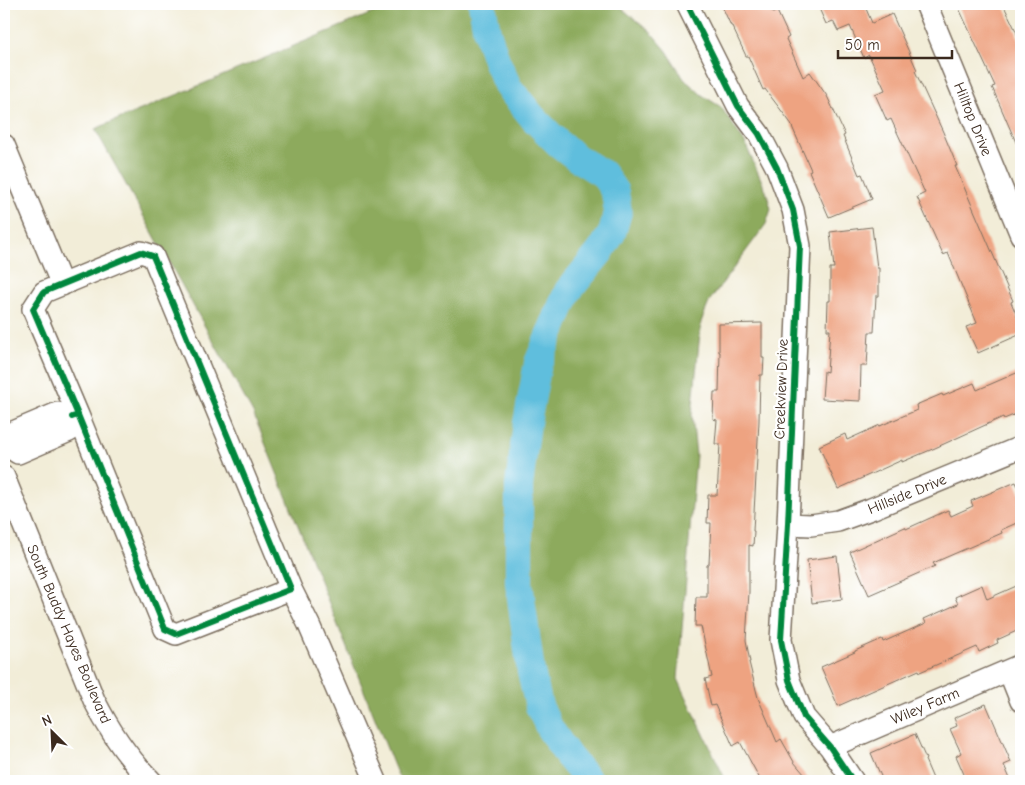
<svg xmlns="http://www.w3.org/2000/svg" width="1025" height="785" font-family="'Comic Neue',sans-serif">
  <rect width="100%" height="100%" fill="#fff"/>
  <filter id="ink" filterUnits="userSpaceOnUse"><feTurbulence type="fractalNoise" baseFrequency=".02" numOctaves="2"/><feDisplacementMap in="SourceGraphic" scale="10" xChannelSelector="R" yChannelSelector="G"/><feConvolveMatrix kernelMatrix="1 2 1 2 8 2 1 2 1" color-interpolation-filters="sRGB"/></filter>
  <filter id="wash" filterUnits="userSpaceOnUse"><feTurbulence type="fractalNoise" baseFrequency=".0096" numOctaves="4" result="noise"/><feDisplacementMap in="SourceGraphic" scale="20" xChannelSelector="R" yChannelSelector="G"/><feGaussianBlur stdDeviation="1.12" result="paint"/><feColorMatrix in="noise" values="0 0 0 0 0 0 0 0 0 0 0 0 0 0 0 0 0 1.4 0 .05"/><feComposite in="paint" operator="in"/></filter>
  <g filter="url(#wash)">
    <rect width="100%" height="100%" fill="#f2edd8"/>
    <path fill="#8daa5d" stroke="#646a3e" d="M394 4H616L649 30 667 51 684 79 702 95 721 107 745 143 766 191 771 209 766 224 710 300 701 322 692 415 696 455 678 679 726 781H402L398 776 253 413 95 129Z"/>
    <g fill="none" stroke-linecap="round" stroke-linejoin="round">
      <path stroke="#5fbedd" stroke-width="28" d="M482 4 487 32 496 60 508 87 534 119 559 144 577 158 603 174 615 192 618 212 612 233 600 252 568 291 538 363 527 423 519 486V583L531 672 539 706 550 729 568 756 589 781"/>
    </g>
    <g id="blocks">
      <path fill="#eea381" d="M721 4H768L773 13 777 11 789 37 786 39 803 77 810 72 827 96 845 135 843 136 859 175 862 174 872 199 829 217 809 171 811 170 790 122 765 89 763 90 748 56H746L732 26H731Z
        M817 4H864L872 23 892 14 917 70 915 71 943 132 957 166H955L1013 301 1011 302 1021 326V334L978 353 966 327 977 323 948 253 943 255 917 197 925 193 903 145 891 119 887 121 875 94 885 90 869 55 864 58 850 26 838 31 833 21 826 24Z
        M957 4H1003L1016 31 1021 45V154L992 87 995 86Z
        M872 227 877 268H879V296H876L874 332H869L867 366H861L860 401 822 399 824 371 827 372 830 330H827L828 301H830V268H834L830 232Z
        M762 323V358H764L763 375H760L759 421 753 531H754L753 546 749 545V592L746 640 750 662H749L758 698 777 742 781 739 794 762 810 781H761L740 742 733 746 715 705 711 706 705 679 712 677 701 626H695L696 597H707V565L709 564 711 523H707L708 495H717L720 444H715L717 420 713 419 714 392H719L720 352H719V324Z
        M1021 371V412L1004 419 1003 417 935 448 902 462V460L838 489 819 446 845 434 847 440 880 425V426L917 410 916 405 942 394 943 396 974 383 977 390Z
        M1016 482 1021 494V521L1001 530 1002 533 933 563 935 566 869 595 850 552 905 527 906 529 948 510 951 516 973 506 971 501Z
        M837 556 842 599 812 603 807 560Z
        M1021 584V629L997 640 998 643 979 652 977 647 920 672 919 670 838 706 821 667 855 652V651L882 639 883 642 926 623 924 619 958 604 955 597 982 585 987 599Z
        M986 704 1011 762 1004 765 1011 781H967L956 756 961 753 950 729 957 726 954 718Z
        M915 734 926 759 925 760 934 781H883L871 753Z"/>
    </g>
  </g>
  <g filter="url(#ink)">
    <use href="#blocks" fill-opacity="0" stroke="#7b6e5f" stroke-width="1"/>
    <g fill="none" stroke-linecap="round" stroke-linejoin="round">
      <defs>
        <path id="minor" d="M687 4 738 106 759 134 777 168 793 210 800 246 788 524 781 640 789 680 804 717 830 747 853 781
          M926 4 1021 235
          M4 145 62 285
          M72 417 78 415 165 629 176 634 291 589 153 256 141 252 44 292 33 309 78 415
          M4 446 6 445 11 433 58 413 72 417 69 431 18 453 6 445
          M4 477 94 700C109 730 127 757 151 781
          M788 524 811 525 838 521 871 509 1021 447
          M291 589 309 625 376 781
          M1009 671 1021 701
          M830 747 1021 665"/>
      </defs>
      <use href="#minor" stroke="#7b6e5f" stroke-width="24"/>
      <use href="#minor" stroke="#fff" stroke-width="21"/>
      <defs>
        <path id="cycleway" d="M687 4 738 106 759 134 777 168 793 210 800 246 788 524 781 640 789 680 804 717 830 747 853 781
          M72 417 78 415 165 629 176 634 291 589 153 256 141 252 44 292 33 309 78 415"/>
      </defs>
      <use href="#cycleway" stroke="#fff" stroke-width="9"/>
      <use href="#cycleway" stroke="#00873e" stroke-width="6"/>
    </g>
  </g>
  <g text-anchor="middle" stroke-width="4.5" stroke-linejoin="round" paint-order="stroke">
    <g font-size="15" fill="#3b2a1e" stroke="#fff">
      <text transform="translate(973 119) rotate(68)" y="5">Hilltop Drive</text>
      <text transform="translate(781 389) rotate(-88)" y="5">Creekview Drive</text>
      <text transform="translate(907 494) rotate(-22)" y="5">Hillside Drive</text>
      <text transform="translate(69 634) rotate(67)" y="5">South Buddy Hayes Boulevard</text>
      <text transform="translate(925 706) rotate(-23)" y="5">Wiley Farm</text>
    </g>
  </g>
  <rect width="1025" height="785" fill="none" stroke="#fff" stroke-width="20"/>
  <g transform="translate(52 732) rotate(336)" stroke="#ffffff" stroke-width="4" paint-order="stroke">
  <path d="M0-4L9 19L0 12L-9 19Z" fill="#3b2a1e"/>
  <text y="-8" font-size="14" font-weight="bold" text-anchor="middle" fill="#3b2a1e">N</text>
  </g>
  <path d="M838 50v8h114v-8" fill="none" stroke="#3b2a1e" stroke-width="2.5"/>
  <text x="845" y="50" font-size="15" fill="#3b2a1e" stroke="#ffffff" stroke-width="4" paint-order="stroke">50 m</text>
</svg>
